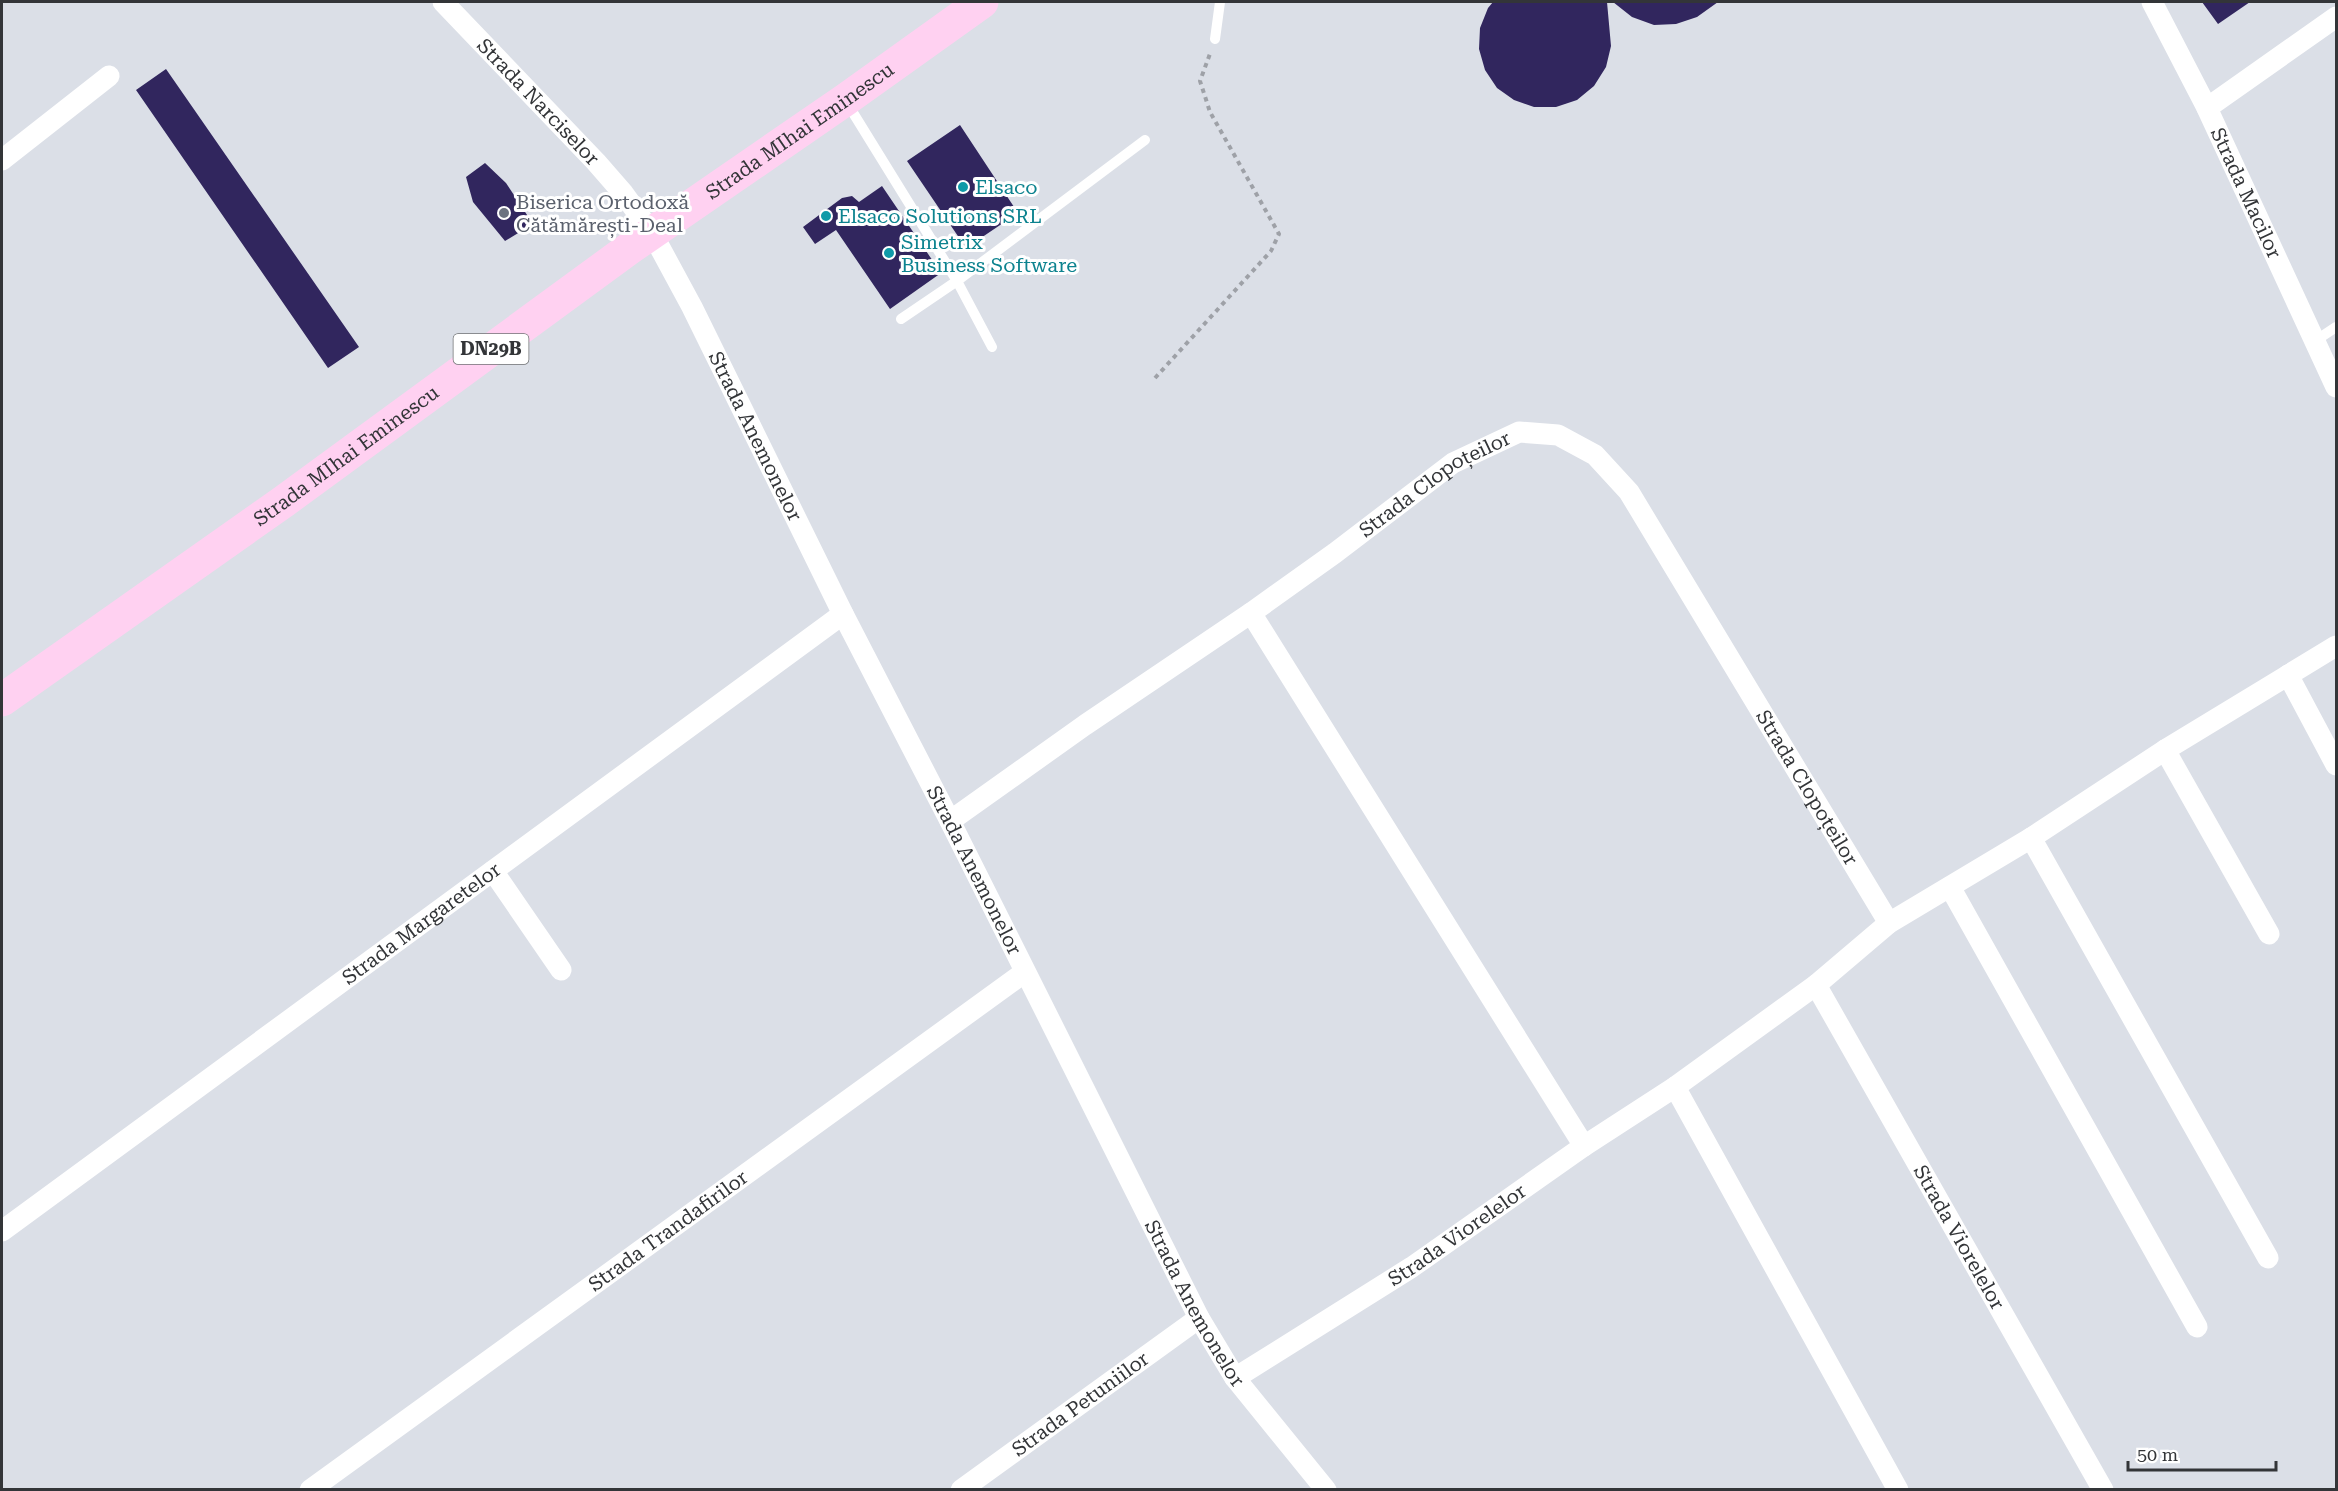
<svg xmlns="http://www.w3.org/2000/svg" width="2338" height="1491" font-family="'Roboto Serif',serif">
  <rect width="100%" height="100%" fill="#dbdfe7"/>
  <path fill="#31265e" d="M1493 2H1607L1611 46 1606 67 1594 86 1577 100 1556 107H1534L1514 100 1497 88 1485 70 1479 49 1480 28 1488 8Z
    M1613 2H1718L1697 17 1676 24 1654 25 1632 17Z
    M2202 2H2250L2218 24Z
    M166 69 359 347 328 368 136 90Z
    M960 125 1018 213 966 248 907 161Z
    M485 163 506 183 533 224 505 241 473 202 466 177Z
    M882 186 941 273 890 309 836 230 815 244 803 227 842 198 852 196 859 202Z"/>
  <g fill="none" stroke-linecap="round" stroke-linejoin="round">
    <path stroke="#9ea1a7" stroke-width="4" stroke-dasharray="4.5 4.5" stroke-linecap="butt" d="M1155 378 1271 251 1279 234 1210 112 1200 81 1211 51"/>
    <path stroke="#fff" stroke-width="10" d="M1215 39 1220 2
      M847 103 957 281 992 347
      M901 319 957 281 1145 140
      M2315 341 2336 327"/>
    <g stroke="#fff" stroke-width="21">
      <path id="s1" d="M443 2 596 162 623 193 652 233 692 307 843 614 950 821 1199 1318 1235 1378 1326 1490"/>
      <path id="s2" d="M2152 2 2207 108 2336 387"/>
      <path d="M2207 108 2336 17"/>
      <path d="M2 160 109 76"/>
      <path d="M1251 613 1584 1146"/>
      <path d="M2288 675 2336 765"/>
      <path d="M2165 750 2269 934"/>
      <path id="s3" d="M950 821 1085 725 1251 613 1335 553 1453 463 1519 432 1558 435 1595 455 1629 492 1889 923"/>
      <path d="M2031 838 2268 1258"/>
      <path d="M493 871 561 970"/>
      <path d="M1950 887 2197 1327"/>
      <path id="s4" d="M1816 985 2103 1490"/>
      <path d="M1675 1087 1898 1490"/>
      <path id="s5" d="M2 1231 843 614"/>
      <path id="s6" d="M1235 1378 1412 1267 1584 1146 1675 1087 1816 985 1889 923 2031 838 2165 750 2336 646"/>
      <path id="s7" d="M310 1490 1025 972"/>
      <path id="s8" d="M961 1490 1199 1318"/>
    </g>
    <path stroke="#ffd1f1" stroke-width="33" id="s9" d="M2 700 283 502 630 248 845 100 982 2"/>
  </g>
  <g fill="#0f9aa8" stroke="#fff" stroke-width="2">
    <circle cx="963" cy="187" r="6"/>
    <circle cx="826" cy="216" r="6"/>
    <circle cx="889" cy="253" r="6"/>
  </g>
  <circle fill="#6b7280" stroke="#fff" stroke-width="2" cx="504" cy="213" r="6"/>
  <g text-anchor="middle" stroke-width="6" stroke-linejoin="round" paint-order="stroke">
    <rect fill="#fff" stroke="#707274" stroke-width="1.5" x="453.5" y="334" width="75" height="30" rx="4.5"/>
    <g font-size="18" font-weight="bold" fill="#333538">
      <text x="491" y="355">DN29B</text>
    </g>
    <g font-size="20" fill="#333538" stroke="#fff">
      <text dy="7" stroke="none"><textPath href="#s1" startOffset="138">Strada Narciselor</textPath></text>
      <text dy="7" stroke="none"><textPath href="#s9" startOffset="980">Strada MIhai Eminescu</textPath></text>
      <text dy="7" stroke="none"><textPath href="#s2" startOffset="213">Strada Macilor</textPath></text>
      <text dy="7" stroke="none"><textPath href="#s1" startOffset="540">Strada Anemonelor</textPath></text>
      <text dy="7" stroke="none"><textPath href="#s9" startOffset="422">Strada MIhai Eminescu</textPath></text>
      <text dy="7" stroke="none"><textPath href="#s3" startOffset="591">Strada Clopoțeilor</textPath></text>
      <text dy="7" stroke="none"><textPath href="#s3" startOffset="1167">Strada Clopoțeilor</textPath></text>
      <text dy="7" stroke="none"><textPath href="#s1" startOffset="1026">Strada Anemonelor</textPath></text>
      <text dy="7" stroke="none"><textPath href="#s5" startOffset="520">Strada Margaretelor</textPath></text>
      <text dy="7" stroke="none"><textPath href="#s7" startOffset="442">Strada Trandafirilor</textPath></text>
      <text dy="7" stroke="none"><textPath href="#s6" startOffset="264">Strada Viorelelor</textPath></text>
      <text dy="7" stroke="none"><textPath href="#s4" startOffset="290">Strada Viorelelor</textPath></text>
      <text dy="7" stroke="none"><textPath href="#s1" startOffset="1512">Strada Anemonelor</textPath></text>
      <text dy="7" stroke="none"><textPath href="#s8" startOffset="147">Strada Petuniilor</textPath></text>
    </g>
    <g font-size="20" fill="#0d838f" stroke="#fff" text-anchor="start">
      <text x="975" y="194">Elsaco</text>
      <text x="838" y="223">Elsaco Solutions SRL</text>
      <text x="901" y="249">Simetrix<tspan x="901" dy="23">Business Software</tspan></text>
    </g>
    <g font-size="20" fill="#5b616d" stroke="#fff" text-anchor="start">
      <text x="516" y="209">Biserica Ortodoxă<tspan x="516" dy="23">Cătămărești-Deal</tspan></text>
    </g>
  </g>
  <rect width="2338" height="1491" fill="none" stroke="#333538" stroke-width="6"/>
  <path d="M2128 1461v9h148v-9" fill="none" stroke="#333538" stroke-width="3"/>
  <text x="2137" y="1461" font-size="18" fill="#333538" stroke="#ffffff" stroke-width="4.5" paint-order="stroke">50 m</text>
</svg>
